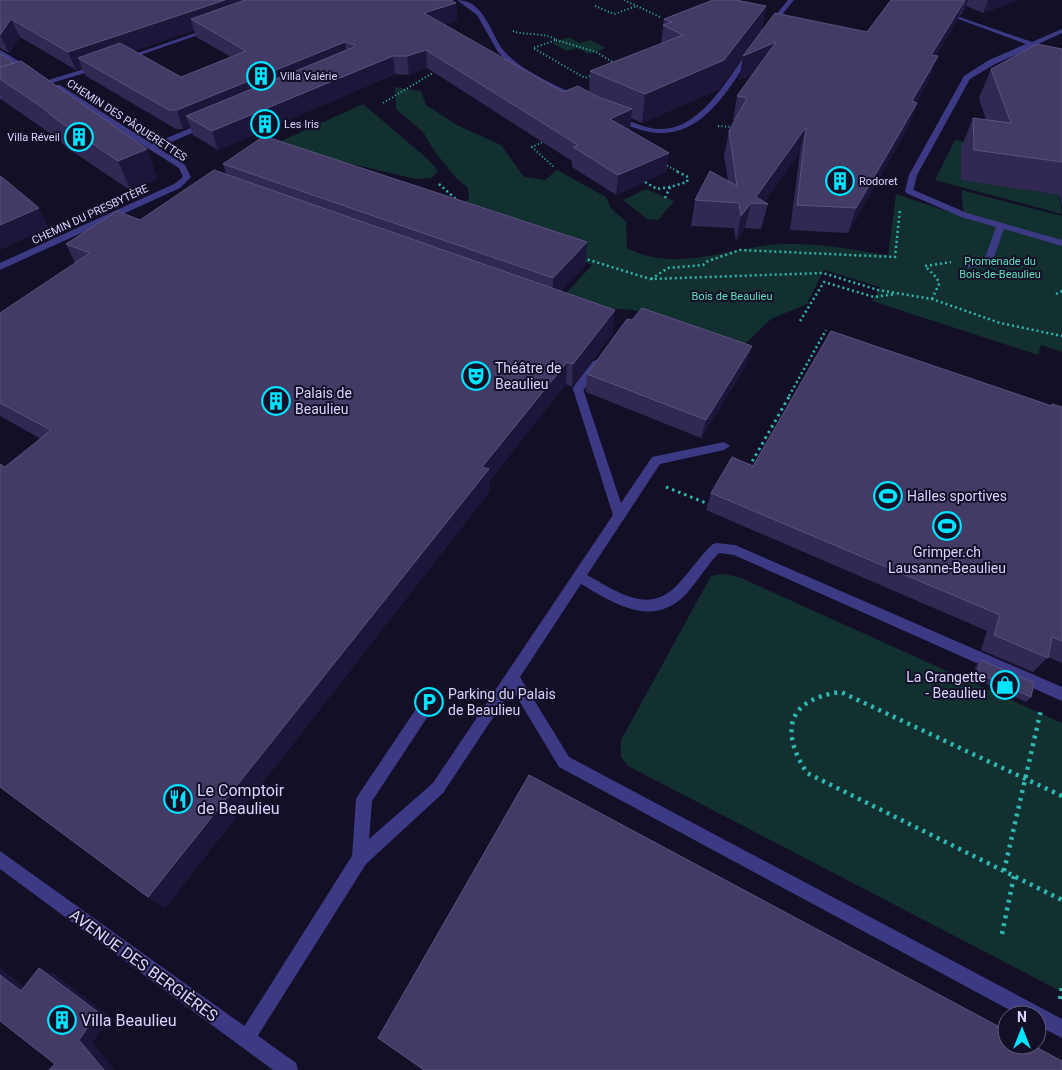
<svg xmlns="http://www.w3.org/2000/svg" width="1062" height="1070" font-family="Roboto,sans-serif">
  <rect width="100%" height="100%" fill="#130f26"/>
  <path fill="#12302f" d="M569 37 580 43 590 40 606 48 589 54 577 48 567 51 552 43Z
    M395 87 421 91 426 105 457 125 501 145 524 177 545 180 557 170 606 197 611 208 626 222 627 248C679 275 730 245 785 244 819 243 855 250 888 255L896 194 964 217 961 190 1062 216V352L1041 345 1038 355 872 301 880 287 824 270 807 304 771 319 742 347 659 317 633 310 556 304 592 265 418 206H459L469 199 468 188 456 178 435 152 423 132 396 109Z
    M363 104 429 160 438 171 431 178 416 179 293 150 279 142Z
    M955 140 984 145 1057 172 1062 214 935 180Z
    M646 189 674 201 658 220 647 219 623 200Z
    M723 574 739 577 1062 723V992L628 766 621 757V740L711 576Z"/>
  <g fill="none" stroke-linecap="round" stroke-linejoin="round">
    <path stroke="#2fb8b0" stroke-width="2" stroke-dasharray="1 2.5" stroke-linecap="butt" d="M624 0 662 18
      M595 6 614 14 637 6
      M513 31C526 36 546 32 556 40L533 48 585 78 594 74
      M556 40 596 52 616 64
      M383 103 436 71
      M718 126 732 127
      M545 141 532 147 555 168
      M664 164 679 172"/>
    <path stroke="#2fb8b0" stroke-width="2.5" stroke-dasharray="2 3" stroke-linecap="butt" d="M645 182 657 189 670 187
      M439 184 458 201
      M665 198 670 187 687 182 688 177 676 171
      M583 258 650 279 823 273 878 290 932 299 1000 323 1062 336
      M651 279 668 268 703 265 708 261 740 250 895 257 900 209
      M1056 294 1062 291
      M932 299 939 284 937 278 925 266 951 262
      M800 321 824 282 874 297 896 294
      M789 396 826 330"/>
    <path stroke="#2fb8b0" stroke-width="3" stroke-dasharray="2.5 4" stroke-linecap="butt" d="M749 467 790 395
      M666 487 711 505"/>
    <path stroke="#2fb8b0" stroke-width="4.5" stroke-dasharray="3 5" stroke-linecap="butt" d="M1062 796 841 692C788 699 779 730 807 773L1062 900
      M1004 871 1041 710
      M1002 934 1014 876
      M1060 999 1062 987"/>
    <path fill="#3d3a85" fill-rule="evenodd" d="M597 360 602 364 601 367 582 392H574L573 389 574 386 593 361Z
      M429 695 434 697 436 702 434 707 372 801 369 839 433 783 438 780 443 783 446 788 443 793 366 864 252 1045 246 1048 240 1045 237 1039 240 1033 352 856 356 799 359 794 424 697Z"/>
    <path fill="#3d3a85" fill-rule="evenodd" d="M909 188 967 213 1062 240V246L1004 229 991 265 968 268V264L984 261 996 227 961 217 906 193V189Z
      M578 385 583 389 621 503 652 457 724 442 730 446 724 450 660 464 587 575C618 592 650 617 680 582 691 570 700 556 713 544L717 543 735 545 1062 687V701L734 555 719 553C707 565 699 579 688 592 654 630 615 604 581 584L520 677 569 757 1062 1019V1038L1037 1025V1015H1019L559 767 512 689 443 793 438 796 433 793 430 788 433 783 613 515 573 389Z"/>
    <path fill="#3d3a85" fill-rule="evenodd" d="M457 0C485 0 490 34 504 51 521 71 558 86 581 98V102H575L511 66 498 52 477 15Z
      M788 0H794L771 28H767V26Z
      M942 11 1032 42 1062 29V33L1038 44 1062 53V57L1033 47 995 64 970 79 917 175 913 191 909 194 905 191 909 175 964 76 989 60 1026 44 942 13Z
      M210 28 215 29 126 60 120 59Z
      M0 50 2 51 35 71 28 73 0 55Z
      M749 50 754 51C725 94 697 150 635 128 627 125 617 123 610 118L614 116C630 120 646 130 663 129 701 128 729 77 749 50Z
      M97 65 104 67 0 99V95Z
      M54 85H60L152 144 203 123 210 125 158 148 185 165 191 177 180 188 0 270V263L174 184 183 177 179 168 54 89Z"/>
    <path fill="#3d3a85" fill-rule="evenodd" d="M0 851 296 1063 298 1070H273L0 869Z"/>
  </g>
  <path fill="#312854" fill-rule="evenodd" d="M0 0H451L456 3 457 21 444 25 563 92H589L590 71 661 44 664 19 766 6 761 33 867 32 891 0H1018L983 13 966 6 961 15 960 14 957 21 936 56 929 80 916 102 917 103 908 127 848 233 790 230 800 152 764 202 768 204 761 229 745 228 736 242 734 228 691 226 695 200 728 181 724 156 729 131 735 120H733L737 96 753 74 739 80 743 57 719 89 642 123 631 118 630 128 628 129 669 153 666 172 616 195 572 167V161L427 68 409 75 395 74 218 150 193 135 190 126 183 129H176L86 76 82 68 76 70 20 37 9 53 0 48ZM194 30 196 37 231 57 181 77 133 51Z
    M1062 49V207L1060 195 961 180V148L973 118 986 120 979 98 991 69Z
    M0 51 2 55 158 179 131 191 66 147 57 138 2 100 0 95Z
    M223 164 585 265 561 291 613 333 572 387 566 384 489 481 490 491 165 908 148 897 5 467 41 439 0 416V313L75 263 66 244 140 220 226 174Z
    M747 364 701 438 586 392 587 374Z
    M1052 404 1062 407V663L1048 657 1033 672 981 650 987 631 706 510 711 493 753 466 1051 406Z
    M981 660 1031 697 1026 702 973 678 976 665Z"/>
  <path fill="#1d163a" d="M225 0H241L245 13 191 19 194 30 91 65 78 58 82 68 76 70 68 52Z
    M965 0 957 21 923 78 931 55Z
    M966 0H968L966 6 961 15Z
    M988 0H1018L983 13Z
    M456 3 457 21 425 31 424 13Z
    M766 6 760 34 776 42 771 66 739 80 743 57 719 89 642 123 645 94Z
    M11 19 20 37 9 53 0 35Z
    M345 42 348 60 186 116 190 126 183 129 177 110Z
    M426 50 427 68 409 75 407 56Z
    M393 56 395 74 218 150 212 131Z
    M938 56 929 80 903 126 912 101Z
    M917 103 908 127 848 233 856 208Z
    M632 109 630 128 609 138 610 119Z
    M806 127 800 152 763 204 756 197Z
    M147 149 158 179 131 191 118 161Z
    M669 153 666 172 616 195 618 175Z
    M751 203 745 228 736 242 741 216Z
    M39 208 49 228 0 250V225Z
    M587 242 585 265 553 301V278Z
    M615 310 613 333 572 387 573 364Z
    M752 346 747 364 701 438 706 420Z
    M567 362 566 384 489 481 490 491 165 908 148 897 482 467Z
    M0 968 36 996 21 991 0 975Z
    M39 968 53 973 111 1017 92 1043 115 1070H104L79 1040Z"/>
  <path fill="#433a66" stroke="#5a527e" d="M0 0H225L68 52 11 19 0 35Z
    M245 0H451L456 3 424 13 563 92 578 86 598 97 632 109 610 119 669 153 618 175 573 147 578 145 426 50 407 56H393L212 131 186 116 354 47 355 45 345 42 177 110H169L78 58 120 43 181 77 246 51 191 19Z
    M713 0H736L766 6 724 60 645 94 590 71 683 35 663 25 672 22 664 19Z
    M891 0H965L931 55 938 56 912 101 917 103 856 208 797 205 806 127 756 197 768 204 751 203 741 216 739 203 695 200 710 171 737 186 729 131 747 98 737 96 776 42 743 56 775 13 867 32Z
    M1037 44 1062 49V162L974 150 973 118 1011 123 991 69Z
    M0 53 14 63 0 67Z
    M21 61 147 149 118 161 53 117 43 108 0 79V67Z
    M264 136 587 242 553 278 223 164Z
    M214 170 615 310 573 364 567 362 482 467 489 469 148 897 0 787V464L5 467 51 430 0 403V313L90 253 66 244 117 211 140 220Z
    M0 176 3 178 39 208 0 225Z
    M642 308 752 346 706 420 587 374 627 319 632 320Z
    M831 331 1052 406V404L1062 407V641L1052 637 1048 658 994 635 1000 615 711 493 732 457 753 466Z
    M981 660 1034 683 1031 697 977 673Z
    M529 775 1007 1031V1045H1032L1062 1061V1070H424L378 1038Z
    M39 968 98 1012 79 1040 104 1070H49L55 1064 0 1021V975L21 991Z"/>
  <defs>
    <symbol id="building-ring" viewBox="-11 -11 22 22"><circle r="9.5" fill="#130f26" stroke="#00e5ff" stroke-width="1.5"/><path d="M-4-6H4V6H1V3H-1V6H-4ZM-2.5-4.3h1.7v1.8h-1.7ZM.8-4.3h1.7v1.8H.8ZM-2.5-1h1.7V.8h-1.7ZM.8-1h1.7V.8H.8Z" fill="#00e5ff"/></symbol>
    <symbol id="theatre-ring" viewBox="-11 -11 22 22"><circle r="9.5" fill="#130f26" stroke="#00e5ff" stroke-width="1.5"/><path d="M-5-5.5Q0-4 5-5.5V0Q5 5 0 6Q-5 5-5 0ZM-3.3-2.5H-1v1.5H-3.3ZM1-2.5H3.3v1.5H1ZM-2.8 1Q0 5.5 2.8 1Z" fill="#00e5ff"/></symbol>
    <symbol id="stadium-ring" viewBox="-11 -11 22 22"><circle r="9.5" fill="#130f26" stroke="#00e5ff" stroke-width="1.5"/><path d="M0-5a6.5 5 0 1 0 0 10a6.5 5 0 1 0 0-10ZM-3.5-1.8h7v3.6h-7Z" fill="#00e5ff"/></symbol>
    <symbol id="shop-ring" viewBox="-11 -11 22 22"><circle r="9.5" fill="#130f26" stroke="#00e5ff" stroke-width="1.5"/><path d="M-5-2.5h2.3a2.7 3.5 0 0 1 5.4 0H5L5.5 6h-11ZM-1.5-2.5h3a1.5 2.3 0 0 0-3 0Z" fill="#00e5ff"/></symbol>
    <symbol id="parking-ring" viewBox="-11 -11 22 22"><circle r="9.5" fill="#130f26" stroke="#00e5ff" stroke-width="1.5"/><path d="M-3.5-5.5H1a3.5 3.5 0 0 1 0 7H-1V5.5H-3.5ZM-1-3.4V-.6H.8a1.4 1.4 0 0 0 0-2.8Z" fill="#00e5ff"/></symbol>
    <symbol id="restaurant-ring" viewBox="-11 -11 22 22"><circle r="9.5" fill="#130f26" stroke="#00e5ff" stroke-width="1.5"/><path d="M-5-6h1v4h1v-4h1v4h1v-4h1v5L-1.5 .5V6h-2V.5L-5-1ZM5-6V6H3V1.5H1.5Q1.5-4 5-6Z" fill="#00e5ff"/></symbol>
  </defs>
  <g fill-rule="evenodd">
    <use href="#building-ring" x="245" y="60" width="32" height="32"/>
    <use href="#building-ring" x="249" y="108" width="32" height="32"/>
    <use href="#building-ring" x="63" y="121" width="32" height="32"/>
    <use href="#building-ring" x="824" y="165" width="32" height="32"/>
    <use href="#theatre-ring" x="460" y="360" width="32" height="32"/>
    <use href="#building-ring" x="260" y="385" width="32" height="32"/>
    <use href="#stadium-ring" x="872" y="480" width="32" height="32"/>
    <use href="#stadium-ring" x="931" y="510" width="32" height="32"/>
    <use href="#shop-ring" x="989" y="669" width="32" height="32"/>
    <use href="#parking-ring" x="413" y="686" width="32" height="32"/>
    <use href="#restaurant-ring" x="162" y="783" width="32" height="32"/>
    <use href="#building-ring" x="46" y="1004" width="32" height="32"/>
  </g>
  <g text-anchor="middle" stroke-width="4" stroke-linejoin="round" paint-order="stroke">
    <g font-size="11" fill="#d9d4ff" stroke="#130f26" text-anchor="start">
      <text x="280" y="80">Villa Valérie</text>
      <text x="284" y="128">Les Iris</text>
      <text x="60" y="141" text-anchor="end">Villa Réveil</text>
      <text x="859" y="185">Rodoret</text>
    </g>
    <g font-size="11" fill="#d9d4ff" stroke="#130f26">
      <text transform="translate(127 120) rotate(33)" y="4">CHEMIN DES PÂQUERETTES</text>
      <text transform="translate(90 214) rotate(-25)" y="4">CHEMIN DU PRESBYTÈRE</text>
    </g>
    <g font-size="11" fill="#5fe0c0" stroke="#130f26">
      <text x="1000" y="265">Promenade du<tspan x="1000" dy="13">Bois-de-Beaulieu</tspan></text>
      <text x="732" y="300">Bois de Beaulieu</text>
    </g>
    <g font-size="14" fill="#d9d4ff" stroke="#130f26" text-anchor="start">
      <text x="495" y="373">Théâtre de<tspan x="495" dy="16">Beaulieu</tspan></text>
      <text x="295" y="398">Palais de<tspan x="295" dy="16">Beaulieu</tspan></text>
      <text x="907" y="501">Halles sportives</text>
      <text x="947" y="557" text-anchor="middle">Grimper.ch<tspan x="947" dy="16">Lausanne-Beaulieu</tspan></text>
      <text x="986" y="682" text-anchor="end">La Grangette<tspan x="986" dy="16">- Beaulieu</tspan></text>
      <text x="448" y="699">Parking du Palais<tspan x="448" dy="16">de Beaulieu</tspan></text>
    </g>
    <g font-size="16" fill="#d9d4ff" stroke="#130f26" text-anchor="start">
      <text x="197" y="796">Le Comptoir<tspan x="197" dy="18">de Beaulieu</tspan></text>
      <text x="81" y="1026">Villa Beaulieu</text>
    </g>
    <g font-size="16" fill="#d9d4ff" stroke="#130f26">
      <text transform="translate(144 965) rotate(36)" y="6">AVENUE DES BERGIÈRES</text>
    </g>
  </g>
  <g transform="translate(1022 1030)"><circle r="24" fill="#130f26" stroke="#625e7d"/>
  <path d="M0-4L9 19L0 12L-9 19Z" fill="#00e5ff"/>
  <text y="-8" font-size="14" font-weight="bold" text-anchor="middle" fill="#d9d4ff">N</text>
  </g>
</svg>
